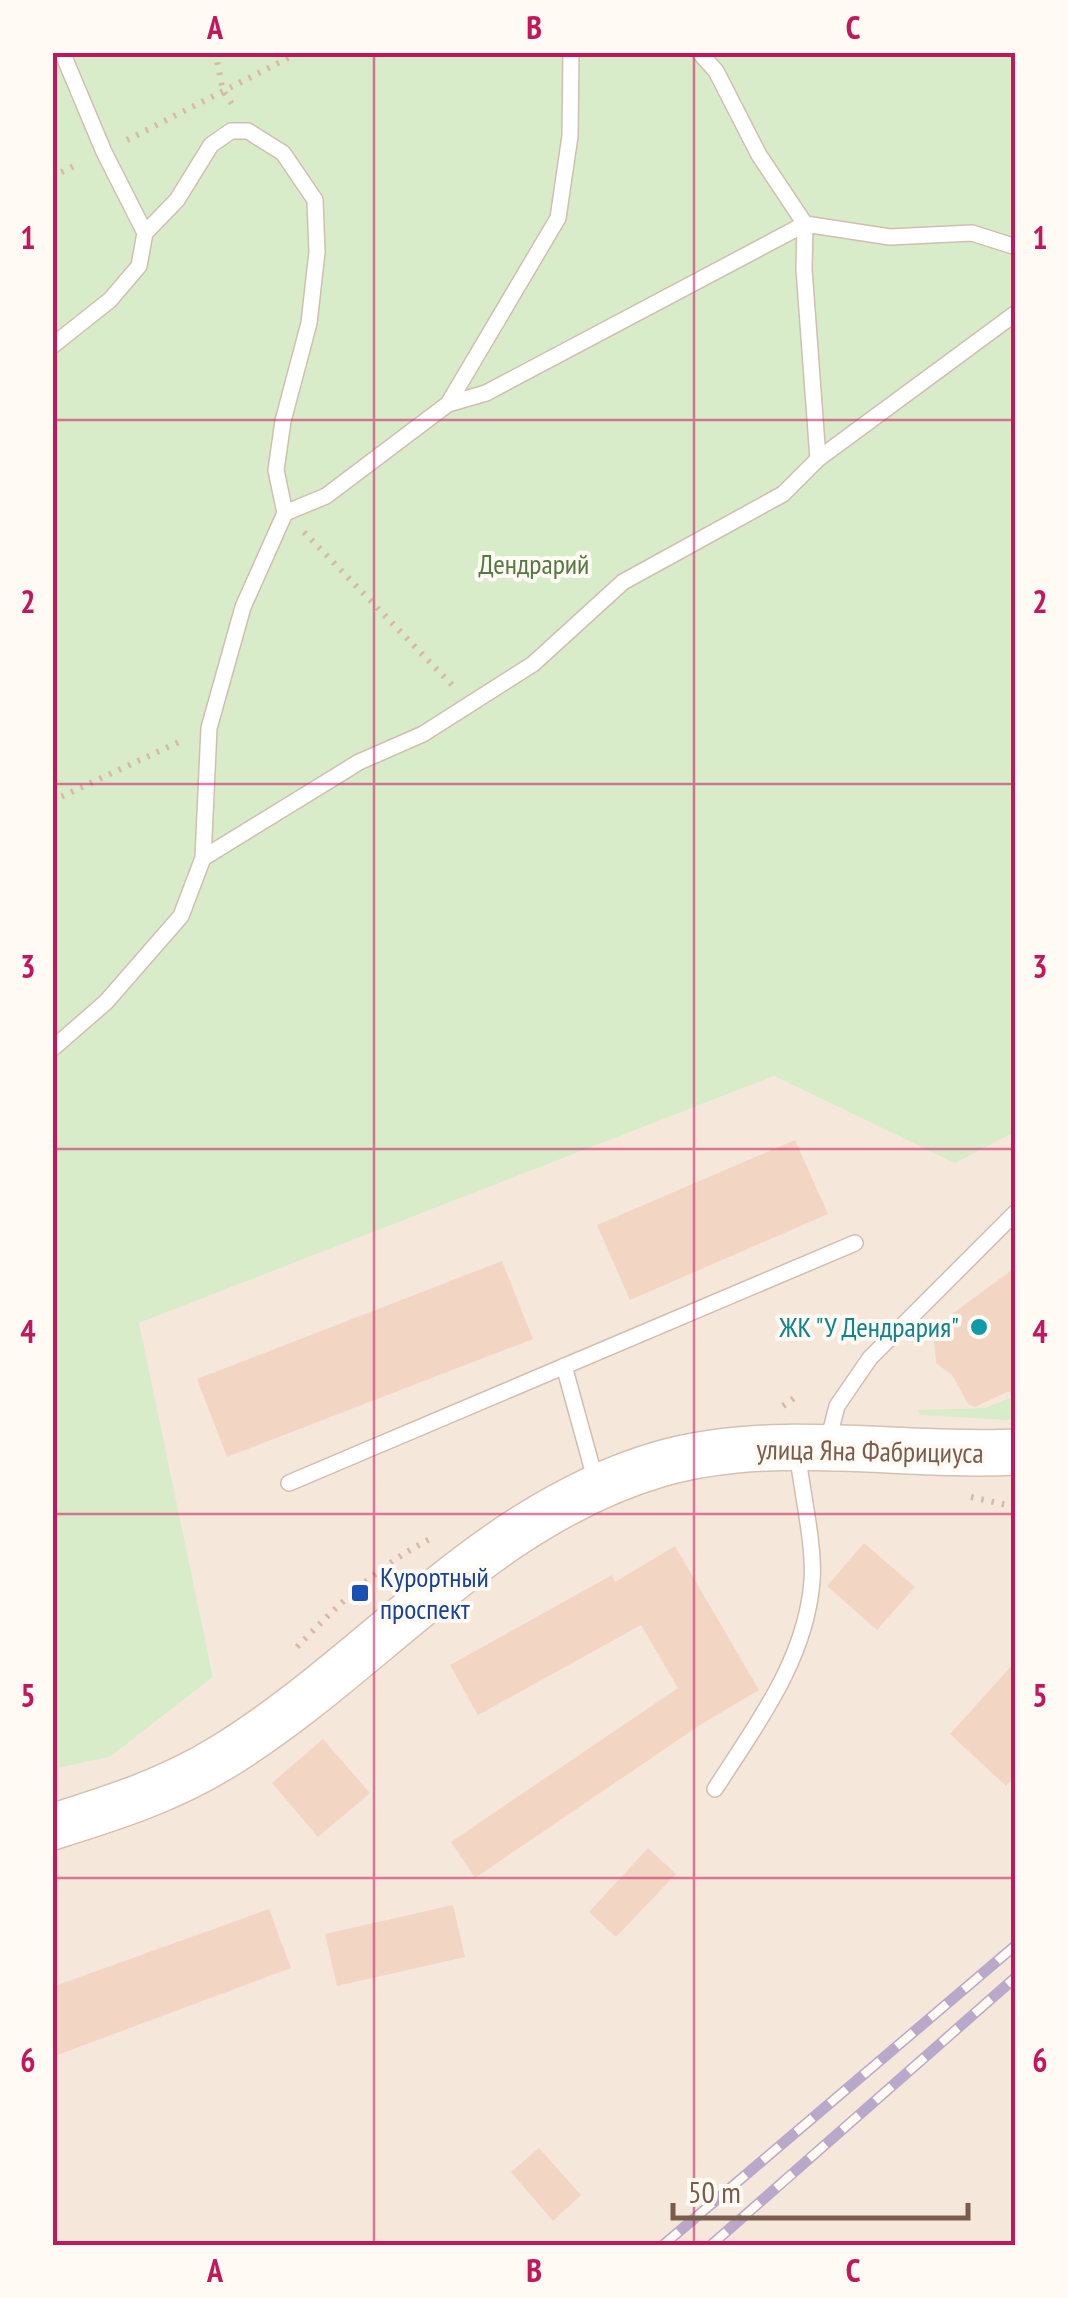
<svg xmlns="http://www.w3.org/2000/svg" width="1068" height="2298" font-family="'PT Sans Narrow',sans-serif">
  <rect width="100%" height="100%" fill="#fdf6ec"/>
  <path fill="#f5e8da" d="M774 1076 955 1162 1015 1132V2245L53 2246V1769L110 1757 213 1677 138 1323Z"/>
  <path fill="#d8ecc9" d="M53 53H1015V1132L955 1163 774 1076 139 1323 213 1677 110 1757 53 1769Z
    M1015 1396V1418L1007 1420 920 1415 917 1410 985 1408Z"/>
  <path fill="#f3d5c3" d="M795 1140 828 1214 630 1300 597 1225Z
    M502 1261 533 1339 227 1457 197 1379Z
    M1016 1267V1392H1007L975 1407 968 1404 952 1375 936 1363 934 1341 952 1314Z
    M864 1543 915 1587 877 1630 827 1586Z
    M675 1546 759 1690 700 1725 475 1878 451 1842 678 1688 641 1625 478 1715 450 1665 612 1575 615 1582Z
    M1016 1661V1775L1006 1786 950 1734Z
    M323 1739 370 1793 318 1837 272 1783Z
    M648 1848 676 1874 616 1937 589 1912Z
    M453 1905 465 1957 337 1986 325 1934Z
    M269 1909 291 1968 52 2057V1987Z
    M539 2148 581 2195 553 2221 511 2172Z"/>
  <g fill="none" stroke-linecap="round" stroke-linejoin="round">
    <defs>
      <path id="lane" d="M145 233 177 200 211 145 231 131H248L283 153 315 200 317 252 309 323 283 421 276 470 285 513 243 607 209 728 203 858
        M52 346 110 300 139 266 145 233 104 152 62 52
        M448 404 486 393 805 224 759 155 716 71 699 52
        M818 459 1016 313
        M285 513 326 496 448 404 558 218 570 136 571 52
        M52 1049 106 1002 181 916 203 858 359 762 423 734 533 664 623 582 783 494 818 459 804 269 805 224 890 237 972 233 1016 247
        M564 1366 596 1482
        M828 1441 837 1406 870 1358 1016 1212
        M289 1483 855 1243
        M715 1789C756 1725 806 1660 812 1581 815 1547 801 1487 797 1450"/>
      <path id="secondary" d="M52 1827C112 1808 167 1791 221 1758 372 1666 484 1515 660 1464 776 1431 897 1458 1016 1452"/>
    </defs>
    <use href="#lane" stroke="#d1beb0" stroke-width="18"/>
    <use href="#secondary" stroke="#d6c0b0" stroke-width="48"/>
    <path stroke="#d9b8a5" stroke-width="6" stroke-dasharray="2.5 8" stroke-linecap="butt" d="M215 52 223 91 232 104
      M127 140 300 52
      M52 177 80 163
      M304 532 452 685
      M52 801 181 741
      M783 1406 798 1395
      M971 1497 1016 1507
      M297 1647C339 1604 379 1564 434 1537"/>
    <use href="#lane" stroke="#fff" stroke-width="15"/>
    <use href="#secondary" stroke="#fff" stroke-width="45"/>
    <defs>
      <path id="rail" d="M662 2246 1016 1945
        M710 2246 1016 1977"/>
    </defs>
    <use href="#rail" stroke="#b9a8c9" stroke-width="11"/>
    <use href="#rail" stroke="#fffaf3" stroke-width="8" stroke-dasharray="22" stroke-linecap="butt"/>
  </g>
  <path fill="none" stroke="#c2185b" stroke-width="2.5" stroke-opacity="0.55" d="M374 52V2246M694 52V2246M52 420H1016M52 784H1016M52 1149H1016M52 1514H1016M52 1878H1016"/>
  <circle fill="#0f9aa8" stroke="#fffaf3" stroke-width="4" cx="979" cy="1327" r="10"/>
  <rect fill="#1a4fb4" stroke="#fffaf3" stroke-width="4" x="350" y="1583" width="20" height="20" rx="5"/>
  <g text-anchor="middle" stroke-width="8" stroke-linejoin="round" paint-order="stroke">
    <g font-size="28" fill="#537a41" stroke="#fffaf3">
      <text x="534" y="574">Дендрарий</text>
    </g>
    <g font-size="28" fill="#0d838f" stroke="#fffaf3" text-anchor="end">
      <text x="959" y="1337">ЖК "У Дендрария"</text>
    </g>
    <g font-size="28" fill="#7a5c4d" stroke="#fffaf3">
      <text transform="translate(870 1451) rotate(1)" y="10">улица Яна Фабрициуса</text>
    </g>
    <g font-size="28" fill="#164399" stroke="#fffaf3" text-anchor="start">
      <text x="380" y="1587">Курортный<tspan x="380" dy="32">проспект</tspan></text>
    </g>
  </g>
  <rect width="1068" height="2298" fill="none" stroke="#fffaf3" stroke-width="110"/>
  <path d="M673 2203v15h295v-15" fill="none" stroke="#7a5c4d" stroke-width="5"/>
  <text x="688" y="2203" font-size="30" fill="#7a5c4d" stroke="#fffaf3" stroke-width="8" paint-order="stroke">50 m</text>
  <rect x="55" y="55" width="958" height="2188" fill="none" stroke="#c2185b" stroke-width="4"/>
  <g font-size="32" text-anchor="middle" font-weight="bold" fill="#c2185b">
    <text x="215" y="39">A</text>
    <text x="534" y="39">B</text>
    <text x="853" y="39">C</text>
    <text x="28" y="249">1</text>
    <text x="1040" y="249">1</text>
    <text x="28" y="613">2</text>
    <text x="1040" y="613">2</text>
    <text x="28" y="978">3</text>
    <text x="1040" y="978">3</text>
    <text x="28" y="1343">4</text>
    <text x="1040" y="1343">4</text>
    <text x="28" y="1707">5</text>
    <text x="1040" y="1707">5</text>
    <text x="28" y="2072">6</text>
    <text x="1040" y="2072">6</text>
    <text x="215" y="2282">A</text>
    <text x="534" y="2282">B</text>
    <text x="853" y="2282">C</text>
  </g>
</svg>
